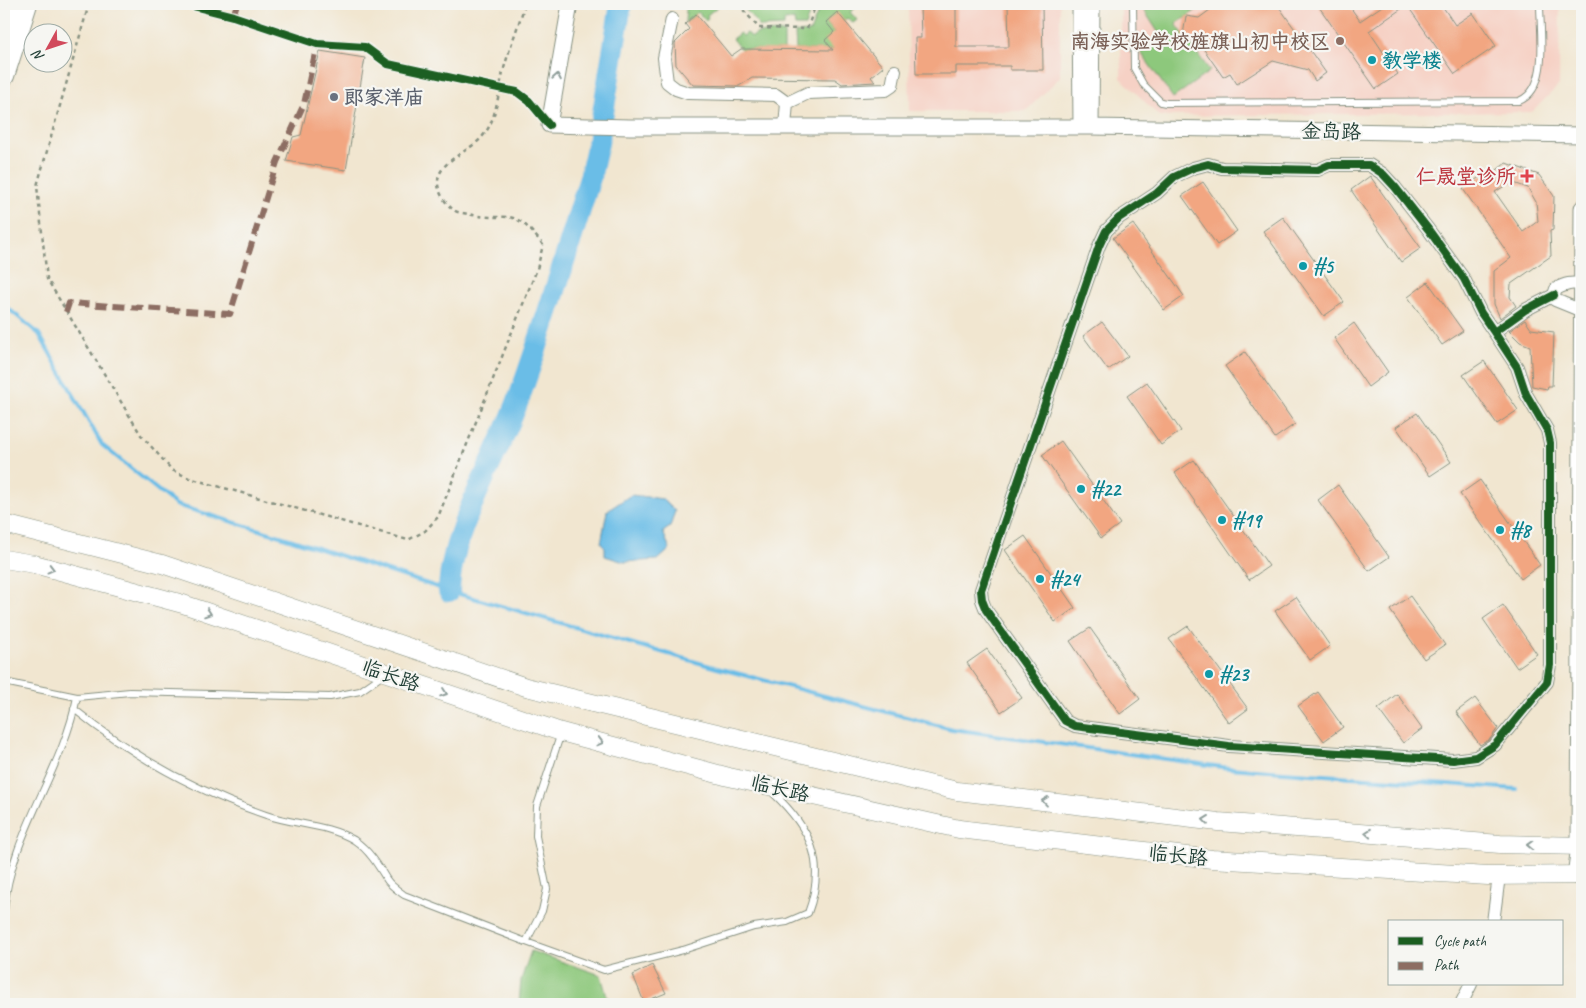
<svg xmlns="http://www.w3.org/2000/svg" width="1586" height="1008" font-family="Caveat,'LXGW WenKai TC',sans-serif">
  <rect width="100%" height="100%" fill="#f6f6f2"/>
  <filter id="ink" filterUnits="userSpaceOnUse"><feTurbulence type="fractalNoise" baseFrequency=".02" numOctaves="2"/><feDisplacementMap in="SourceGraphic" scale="10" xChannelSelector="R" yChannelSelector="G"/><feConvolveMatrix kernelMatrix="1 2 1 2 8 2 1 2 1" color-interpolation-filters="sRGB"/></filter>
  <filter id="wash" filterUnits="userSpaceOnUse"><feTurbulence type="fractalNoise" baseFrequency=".0096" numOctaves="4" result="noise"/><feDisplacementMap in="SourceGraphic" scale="20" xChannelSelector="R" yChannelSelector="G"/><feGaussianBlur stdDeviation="1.12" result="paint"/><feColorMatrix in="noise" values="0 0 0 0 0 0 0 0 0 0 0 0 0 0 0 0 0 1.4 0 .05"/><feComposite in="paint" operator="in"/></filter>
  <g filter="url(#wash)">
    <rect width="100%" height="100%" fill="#f1e6d0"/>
    <path fill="#f6d1c5" d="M908 4H1060V77L1026 111H910Z
      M1121 4H1560L1559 85 1532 112 1159 116 1121 78Z"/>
    <path fill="#8dc87c" stroke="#568258" d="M686 4H721L707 15 708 18 706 21 698 12 685 23Z
      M741 4H813L805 26H795L794 20 784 21V26L760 27Z
      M821 4H855L857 6 850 12 857 20 853 23 847 18 844 21 837 13 826 22 834 32 833 50H796L795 33 810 32Z
      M1140 4H1205L1176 24 1210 71 1173 98 1139 50 1160 35Z
      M784 32V50L741 49 732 39 740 33 743 36 747 33 752 37 758 33Z
      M531 951 601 975 609 1004H519L521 980Z"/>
    <path fill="#6bbde7" stroke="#457d8e" d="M631 495 663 499 675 511 670 527 663 532 670 549 658 560 624 562 605 556V547L601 543 607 511Z"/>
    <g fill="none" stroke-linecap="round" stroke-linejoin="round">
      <path stroke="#6bbde7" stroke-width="4" d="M4 305 39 334 102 445 176 505 280 536 449 591 717 668 952 729 1229 768 1516 789"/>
      <path stroke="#6bbde7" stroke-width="22" d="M449 591C451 529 494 464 516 406 544 331 566 254 590 178L598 143 621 4"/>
    </g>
    <g id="blocks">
      <path fill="#f2a681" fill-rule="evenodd" d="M1008 4H1042L1043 70H1010V66H956V74H916L915 38H921L920 7H956V47H1009Z
        M1218 4H1277L1326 73 1315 81 1308 70 1273 61 1237 84 1230 73 1223 77 1196 38 1183 35 1186 16 1199 18Z
        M1317 4H1348L1360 21 1385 4H1441L1455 25 1473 13 1496 46 1455 74 1407 5 1369 31 1398 74 1376 89Z
        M837 12 883 67 871 77 875 82 842 84 835 79 752 78 739 86 693 85 676 65 675 43 689 29 685 24 696 14 731 56 741 49 833 50 825 40 834 32 826 22Z
        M320 51 365 58 346 170 286 161 293 137 301 135Z
        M1506 163 1539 175 1554 196 1553 230 1550 231 1551 256 1511 284 1510 297 1516 306 1500 318 1494 304V271L1511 258 1463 189 1482 175 1485 179ZM1511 182 1528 188 1536 202 1538 221 1523 232 1495 192Z
        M1370 176 1421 248 1401 262 1351 190Z
        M1203 182 1237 231 1217 245 1182 196Z
        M1283 217 1344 302 1324 316 1263 231Z
        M1133 224 1184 296 1164 310 1113 238Z
        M1428 282 1463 331 1442 345 1408 297Z
        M1525 320 1531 329 1554 332 1552 386H1548L1547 389 1532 386 1530 346 1520 342 1509 331Z
        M1102 322 1128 356 1108 370 1083 336Z
        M1354 323 1388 372 1368 387 1334 338Z
        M1245 352 1295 424 1275 438 1225 366Z
        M1484 361 1518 410 1497 424 1463 375Z
        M1147 382 1181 431 1161 445 1127 396Z
        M1417 413 1451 462 1430 476 1396 427Z
        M1061 441 1120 524 1101 538 1042 455Z
        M1194 460 1269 566 1249 580 1175 473Z
        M1480 480 1540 565 1521 579 1460 494Z
        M1338 485 1389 557 1369 571 1318 500Z
        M1025 536 1075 608 1055 622 1005 550Z
        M1410 596 1445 645 1424 659 1390 610Z
        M1296 597 1330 646 1310 660 1275 611Z
        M1503 605 1537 654 1517 668 1483 619Z
        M1188 626 1248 709 1229 723 1169 639Z
        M1090 628 1140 699 1120 714 1070 641Z
        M987 649 1022 698 1001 712 967 663Z
        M1318 692 1343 727 1324 741 1298 706Z
        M1397 694 1422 729 1403 743 1378 709Z
        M1475 698 1498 728 1490 739 1480 745 1456 712Z
        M652 965 666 993 644 1002 633 975Z"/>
    </g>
  </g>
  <g filter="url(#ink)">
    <use href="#blocks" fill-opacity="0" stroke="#889282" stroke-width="1"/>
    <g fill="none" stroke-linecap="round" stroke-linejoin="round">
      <defs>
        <path id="service" d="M1133 4 1134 68 1143 84 1161 102 1166 103 1519 101C1550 89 1540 32 1540 4
          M4 682 77 697 130 692 330 697 360 691 383 675
          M74 709C132 756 196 791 266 815 295 825 327 824 354 840 369 850 378 865 387 880 391 886 399 891 404 895L526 942
          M561 733 537 806 536 836 547 889 542 911 526 942 604 970 683 950 754 927 787 922 808 913C827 862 811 829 773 793
          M4 910C10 836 63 770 77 697"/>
        <path id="minor" d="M672 19 664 58 667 82 676 89 688 93 776 95 787 103 785 127
          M787 103 808 93 886 90 892 86 895 71
          M1582 285C1572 282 1565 284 1556 289L1554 295 1555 300 1582 311
          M1494 332 1517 367 1526 394 1547 430 1550 443V665L1547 682 1495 745 1476 757 1453 760 1229 746 1075 726 1065 721 986 610 982 600 981 590 1099 246 1106 231 1119 218 1157 193 1174 177 1193 168 1208 164 1222 168 1318 170 1329 165H1369L1383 174 1395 187 1428 229 1464 279 1481 313 1494 332 1525 310 1554 295
          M1493 922 1499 876
          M1461 1004 1471 984"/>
        <path id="tertiary" d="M570 4 549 125 630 127H1091L1582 135
          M1080 4 1081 127
          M1091 127 1092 4
          M1575 876 1579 846 1582 208"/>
        <path id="secondary" d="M4 524 162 564 526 687 957 791 1218 822 1500 844 1582 846
          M4 559 34 564 183 604 561 732 729 777 959 829 1212 859 1488 876 1582 875"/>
        <path id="primary" d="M4 26 11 4"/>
        <path id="trunk" d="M4 76 27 4"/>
      </defs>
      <use href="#service" stroke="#889282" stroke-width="8"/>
      <use href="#minor" stroke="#889282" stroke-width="14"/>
      <use href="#tertiary" stroke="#889282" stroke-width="17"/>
      <use href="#secondary" stroke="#889282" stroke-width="19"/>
      <use href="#primary" stroke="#889282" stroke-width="22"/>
      <use href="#trunk" stroke="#889282" stroke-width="22"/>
      <path stroke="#889282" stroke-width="2.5" stroke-dasharray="4 4" stroke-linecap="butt" d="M89 4 37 186 47 279 141 435 172 470 189 478 408 540 425 531 438 517 537 269 543 245C510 202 510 224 468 214 464 213 457 213 454 210 446 205 437 191 438 181 439 160 471 151 482 137 497 120 498 93 503 72 509 49 518 27 525 4
        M738 4 759 28 807 29 816 4"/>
      <use href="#service" stroke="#fff" stroke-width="6"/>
      <use href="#minor" stroke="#fff" stroke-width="12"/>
      <use href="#tertiary" stroke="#fff" stroke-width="15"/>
      <use href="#secondary" stroke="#fff" stroke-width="18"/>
      <use href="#primary" stroke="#fff" stroke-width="20"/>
      <use href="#trunk" stroke="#fff" stroke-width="20"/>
      <path stroke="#8d6e63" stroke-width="6" stroke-dasharray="12 6" stroke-linecap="butt" d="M233 16 237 4
        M66 312 69 303 230 314 277 162 304 104 317 44"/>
      <defs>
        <path id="cycleway" d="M186 4 233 16 317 44 365 47 388 64 517 92 529 101 549 125
          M1494 332 1517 367 1526 394 1547 430 1550 443V665L1547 682 1495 745 1476 757 1453 760 1229 746 1075 726 1065 721 986 610 982 600 981 590 1099 246 1106 231 1119 218 1157 193 1174 177 1193 168 1208 164 1222 168 1318 170 1329 165H1369L1383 174 1395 187 1428 229 1464 279 1481 313 1494 332 1525 310 1554 295"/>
      </defs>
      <use href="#cycleway" stroke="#f6f6f2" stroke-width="11"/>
      <use href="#cycleway" stroke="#1b5e20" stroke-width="8"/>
    </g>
    <defs><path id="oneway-chevron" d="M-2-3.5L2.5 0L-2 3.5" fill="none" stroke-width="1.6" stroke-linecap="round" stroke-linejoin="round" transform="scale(1.25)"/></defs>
    <g stroke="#8f9e9a">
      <use href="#oneway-chevron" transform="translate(557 77) rotate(-80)"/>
      <use href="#oneway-chevron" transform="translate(51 569) rotate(15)"/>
      <use href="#oneway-chevron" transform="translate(208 613) rotate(19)"/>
      <use href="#oneway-chevron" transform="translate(444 693) rotate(19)"/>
      <use href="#oneway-chevron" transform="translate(600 742) rotate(15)"/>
      <use href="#oneway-chevron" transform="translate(1045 801) rotate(-173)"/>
      <use href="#oneway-chevron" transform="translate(1206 820) rotate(-173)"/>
      <use href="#oneway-chevron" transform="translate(1368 833) rotate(-175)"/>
      <use href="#oneway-chevron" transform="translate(1530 845) rotate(-178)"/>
    </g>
  </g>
  <circle fill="#8d6e63" stroke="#f6f6f2" stroke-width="2" cx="1340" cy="41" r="5"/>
  <g fill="#0f9aa8" stroke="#f6f6f2" stroke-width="2">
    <circle cx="1372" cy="60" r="5"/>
    <circle cx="1303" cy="266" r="5"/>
    <circle cx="1081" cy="489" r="5"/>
    <circle cx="1222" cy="520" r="5"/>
    <circle cx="1500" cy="530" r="5"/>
    <circle cx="1040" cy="579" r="5"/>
    <circle cx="1209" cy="674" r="5"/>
  </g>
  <circle fill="#6b7280" stroke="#f6f6f2" stroke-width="2" cx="334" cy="97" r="5"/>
  <path fill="#e0444e" stroke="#f6f6f2" stroke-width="2" d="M1524.5 168.5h5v5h5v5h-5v5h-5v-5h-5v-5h5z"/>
  <g text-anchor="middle" stroke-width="4.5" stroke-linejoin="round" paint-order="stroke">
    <g font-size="20" font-weight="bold" fill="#785e54" stroke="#f6f6f2" text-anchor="end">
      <text x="1330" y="48">南海实验学校旌旗山初中校区</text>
    </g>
    <g font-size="20" font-weight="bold" fill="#0d838f" stroke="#f6f6f2" text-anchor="start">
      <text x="1382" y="67">教学楼</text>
      <text x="1313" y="273">#5</text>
      <text x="1091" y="496">#22</text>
      <text x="1232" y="527">#19</text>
      <text x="1510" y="537">#8</text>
      <text x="1050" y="586">#24</text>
      <text x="1219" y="681">#23</text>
    </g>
    <g font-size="20" font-weight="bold" fill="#5b616d" stroke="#f6f6f2" text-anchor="start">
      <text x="344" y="104">郎家洋庙</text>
    </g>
    <g font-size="20" fill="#1f3d34" stroke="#f6f6f2">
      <text transform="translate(1331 131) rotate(1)" y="7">金岛路</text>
      <text transform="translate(391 675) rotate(19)" y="7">临长路</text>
      <text transform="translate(780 788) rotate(13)" y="7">临长路</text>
      <text transform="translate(1178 855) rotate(6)" y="7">临长路</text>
    </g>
    <g font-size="20" font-weight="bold" fill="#be3a42" stroke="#f6f6f2" text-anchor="end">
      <text x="1516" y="183">仁晟堂诊所</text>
    </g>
  </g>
  <rect width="1586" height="1008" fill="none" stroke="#f6f6f2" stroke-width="20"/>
  <rect x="1388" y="920" width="175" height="65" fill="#f6f6f2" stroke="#a0aca6"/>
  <rect x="1398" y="937" width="25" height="8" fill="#1b5e20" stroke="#a0aca6"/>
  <text x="1434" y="946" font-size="15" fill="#1f3d34">Cycle path</text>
  <rect x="1398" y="962" width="25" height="8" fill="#8d6e63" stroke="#a0aca6"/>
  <text x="1434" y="970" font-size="15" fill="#1f3d34">Path</text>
  <g transform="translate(48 48) rotate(230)"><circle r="24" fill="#f6f6f2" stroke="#a0aca6"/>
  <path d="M0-4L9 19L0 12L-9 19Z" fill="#d1495b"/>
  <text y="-8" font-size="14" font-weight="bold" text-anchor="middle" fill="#1f3d34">N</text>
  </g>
</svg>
